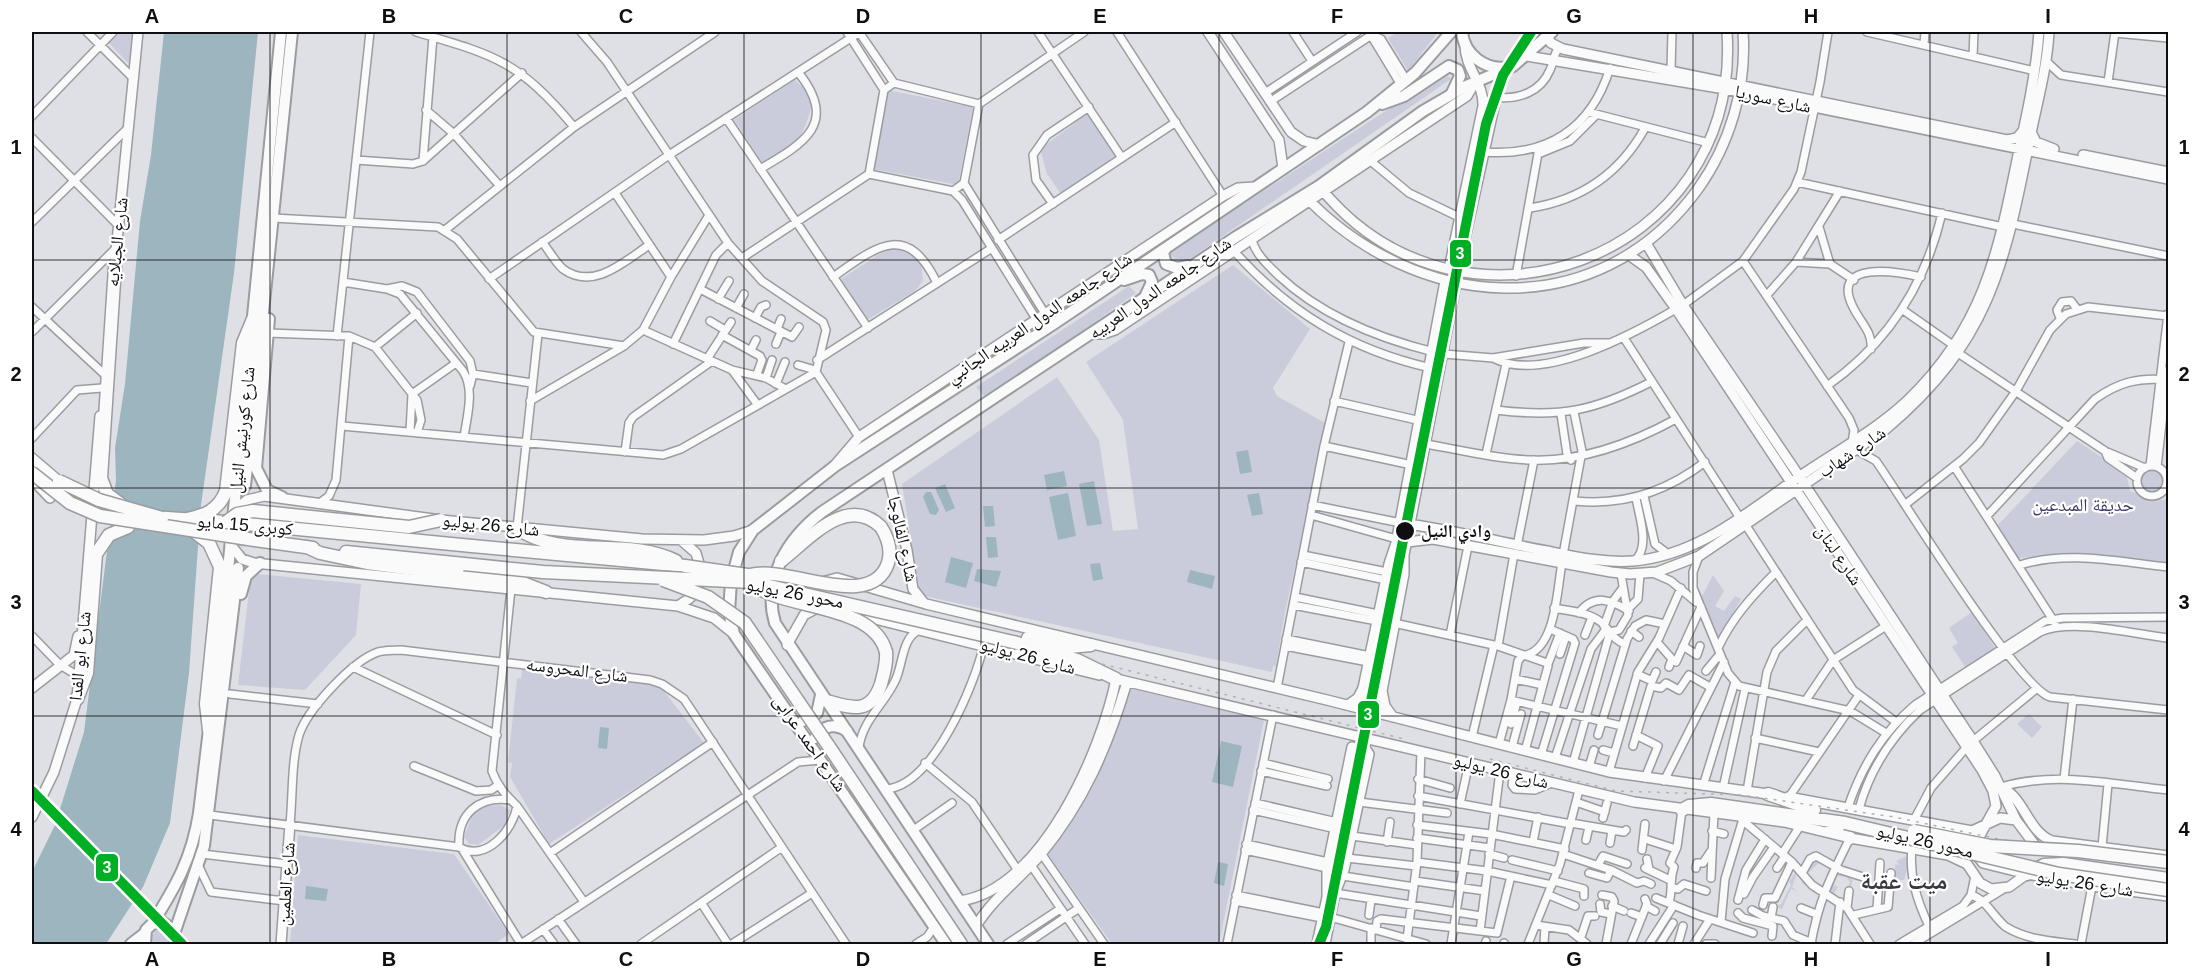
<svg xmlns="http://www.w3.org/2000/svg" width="2200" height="976" font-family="Arial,'Noto Naskh Arabic',sans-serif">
  <rect width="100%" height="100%" fill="#dfe0e5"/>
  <path fill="#caccdb" d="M117 32H134L130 65 107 41Z
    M1398 32H1438L1408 71 1388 38Z
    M1445 72 1451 79 1181 265 1169 253Z
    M795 80 814 98C803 137 800 145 762 162L734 120Z
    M887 90 973 107 958 185 873 169Z
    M1087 114 1118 154 1061 194 1047 174 1040 149Z
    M892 246 913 251 921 262 923 281 915 291 867 320 841 279Z
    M1233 265 1310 329 1273 388 1277 396 1327 424 1285 612 1276 666H1273L1272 672 920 595 902 484 1057 377 1099 440 1113 531 1138 529 1123 420 1086 362Z
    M1129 286 1136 293 986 398 976 387Z
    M2077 441 2126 473 2130 491 2156 501 2168 499V563L2072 553 2018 558 1998 525Z
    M2140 481a12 12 0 1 1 24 0a12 12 0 1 1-24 0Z
    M257 574 361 584 356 635 305 690 238 685 250 582Z
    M1713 575 1724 591 1715 606 1724 611 1735 596 1741 599 1718 641 1700 600Z
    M1972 612 1996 649 1966 668 1952 647 1958 643 1949 628Z
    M522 667 660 686 704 743 549 844 510 777 512 763 508 762 517 678 521 679Z
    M1131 689 1264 720 1219 944H1112L1047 853 1089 790 1106 757Z
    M2029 714 2042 727 2032 738 2017 724Z
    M500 805 510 810 505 825 478 845 469 844 464 837 473 813 486 806Z
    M298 835 454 854 509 934 494 944H290Z
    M1907 856 1908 866 1904 880H1894L1895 864 1900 865 1896 861Z
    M1814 857 1853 880 1849 891 1846 890 1850 882 1846 877 1837 876 1834 885 1838 887 1833 895 1825 891 1836 873 1834 868 1820 862 1809 872 1804 870Z
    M1796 871 1823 894 1821 898V894L1802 883 1804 878 1797 873 1792 887 1797 891 1791 889 1782 909 1776 907 1781 904 1791 885 1789 882Z
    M152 938a9 9 0 1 1 18 0a9 9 0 1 1-18 0Z"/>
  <path fill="#9cb5be" d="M164 32H258L234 273 201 505 189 673 170 823 143 887 106 944H32V872L55 825 84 732 116 480 115 448 125 384 140 221 151 155Z
    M1248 450 1252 472 1240 474 1236 452Z
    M1064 471 1067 486 1047 490 1044 475Z
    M1094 481 1102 524 1087 526 1079 484Z
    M945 484 955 508 946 512 935 488Z
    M926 492H931L939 510 936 515 930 514 923 497Z
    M1068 493 1076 536 1058 540 1049 497Z
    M1259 493 1263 514 1252 516 1247 495Z
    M993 506 995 526 985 527 983 506Z
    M986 537H996L998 557 988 558Z
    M951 557 973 563 966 588 945 582Z
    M1100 563 1103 579 1093 581 1090 564Z
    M977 569 1001 571 996 587 974 581Z
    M1190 570 1215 576 1212 589 1187 582Z
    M600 727 609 728 607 749 598 748Z
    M1221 741 1242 746 1233 787 1212 782Z
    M1218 862 1228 864 1224 886 1214 883Z
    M306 886 328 889 326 901 305 899Z"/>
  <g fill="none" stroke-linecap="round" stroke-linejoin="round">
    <path stroke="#c0c1c6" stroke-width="9" stroke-dasharray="9 4.5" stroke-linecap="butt" d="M1357 756 1369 692"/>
    <path stroke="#c0c1c6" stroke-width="10" stroke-dasharray="10 5" stroke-linecap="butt" d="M239 561 245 486"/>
    <defs>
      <path id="street" d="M87 32 134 79
        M416 32C495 55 519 61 574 127
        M581 32 607 62 728 243 762 281 823 322 826 330 816 372 859 437
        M847 32 884 90
        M859 32 894 83
        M1038 32 1122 158
        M1117 32 1223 196
        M1293 32 1312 61
        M1369 32 1401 85
        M1867 32 2035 71
        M2115 33 2168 38
        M1372 35 1381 39 1407 81
        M1924 44 1925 32
        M1973 56 1974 32
        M2047 62 2061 75 2168 92
        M1671 70 1672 32
        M2108 82 2115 32
        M894 83 979 104 964 183 953 191 869 174 884 90Z
        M1265 93 1357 32
        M1496 97C1518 100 1541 92 1550 70 1554 62 1553 54 1559 48
        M1271 101 1376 32
        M979 104 1084 32
        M426 110 454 134 499 185
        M1588 112 1709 143
        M32 116 113 32
        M726 118 868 328
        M32 138 119 226
        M1484 152C1547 157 1591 129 1610 68
        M1538 154 1570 141 1595 116
        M1367 158 1409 193 1461 218
        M356 160 413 164 423 161 522 73
        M423 161 433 37
        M760 169C805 143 839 123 798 72
        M1797 182 2003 227
        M964 183 1052 325
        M953 191 962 200 1043 330
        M615 193 671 277
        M1053 204 1036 180 1033 155 1047 135 1089 107
        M1530 208C1582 200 1620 173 1645 128
        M273 218 438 227 457 239 534 332 624 346
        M32 222 129 127
        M2013 224 2168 256
        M1819 227 1830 264
        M445 230 574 127 715 32
        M998 240 1176 122
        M1252 240C1256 255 1268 265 1279 276 1322 316 1377 338 1434 352
        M542 242C549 250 555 262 563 269 593 291 624 262 649 245
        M1234 251C1288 312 1351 350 1431 368
        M742 258 869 174
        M1743 261 1849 418 1854 430 1852 443
        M1796 262 1830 264 1854 280
        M1516 276 1539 148
        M833 277C877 246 907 221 937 283
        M489 279 669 155 860 32
        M343 282 387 289 400 294 463 371C475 390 467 416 464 437
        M387 289 402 286 417 292 470 361 473 374 470 386
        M700 289 792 337 799 327
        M1767 295 1796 262 1840 191
        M718 299 729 281
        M1683 305 1743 261 1794 189 1801 172 1820 82 1828 32
        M32 307 104 374
        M736 308 744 294
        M1903 310 1953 345
        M755 318 761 307 766 305
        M2060 318 2057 310 2062 302 2071 301 2077 309
        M710 321 725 330
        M777 329 781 319
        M643 330 732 370 766 378 784 388
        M32 332 117 247
        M268 333 349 336 375 347 417 400 421 420 417 433
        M722 335 760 356 762 360 757 374
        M337 336 370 32
        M1624 338 1740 518
        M673 344 716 255 728 243
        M776 344 781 332
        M375 347 417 313
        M1871 349C1873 332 1860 322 1853 307 1829 259 1899 272 1921 277
        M751 350 756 340
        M1958 353 2105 451 2145 468
        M1444 354 1493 358 1584 343H1609
        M1493 358C1542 384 1633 334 1676 309
        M707 359 731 322
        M817 360 992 248
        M798 365 815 370
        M732 370 757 404
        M473 374 532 383
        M766 378 772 360
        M776 384 785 362
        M1827 386C1888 343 1925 286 1942 213
        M412 394 456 363
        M530 401 624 346 643 330 671 277 709 215
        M1334 401 1421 421
        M1496 410C1560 418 1594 411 1651 382
        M1561 414 1567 454 1571 460
        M342 426 663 455 681 449 816 372
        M410 432 412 394
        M32 438 77 390 102 388
        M1426 444C1461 450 1496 459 1531 460 1582 462 1632 443 1676 419
        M1324 446 1412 465
        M1855 449 1876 461C1902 498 2019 688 2050 697L2168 710
        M2105 451 2108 458 2137 478
        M625 452 629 423 633 417 712 361
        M1486 454 1506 364
        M1954 466 2055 623
        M2150 466 2168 314
        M2137 481a15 15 0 1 1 30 0a15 15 0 1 1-30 0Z
        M2157 467 2168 370
        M1644 496 1655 544 1668 554
        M1575 501C1624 506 1666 492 1705 462
        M318 504 329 496 336 480 349 336
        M1906 504 1963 459 1979 443 2016 391 2050 330 2066 314 2088 307 2168 316
        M1312 505 1401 523
        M1311 515 1400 540
        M1987 516 2095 399C2119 382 2139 377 2167 380
        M1745 524 1853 690 1896 722
        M517 528 538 334
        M1517 546 1534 460
        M1303 555 1387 572
        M1563 555 1582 451 1574 412
        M1699 556 1693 572V588L1728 673 1739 686 1850 711 1886 733
        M1634 561C1651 548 1639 516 1636 498
        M1301 562 1386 580
        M2020 565C2068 550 2119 562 2168 567
        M1653 573 1671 581 1696 602
        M511 589 492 771C498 787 505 794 517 806 513 830 486 863 459 847 457 814 479 795 511 800
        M1295 597 1378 614
        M1293 605 1377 621
        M1554 608C1569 611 1588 612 1601 622 1610 630 1613 640 1625 644
        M1629 608 1638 599 1640 574
        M1579 613C1594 593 1611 600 1629 611
        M1394 623 1498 646 1547 663 1548 666 1525 751
        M1604 626 1613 601 1622 589
        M1631 631 1639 637
        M1610 632 1619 630 1628 615 1621 574
        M1450 635 1468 546
        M1585 635 1592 617
        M32 636 60 665 80 677
        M1286 639 1370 656
        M1657 642 1672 659 1669 667
        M1285 646 1368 662
        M1498 646 1514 554
        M1683 646 1697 655 1700 646
        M1718 648C1732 618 1752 596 1776 572
        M1560 654 1566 636
        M1526 655C1556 648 1557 589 1562 563
        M1676 662 1701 607
        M1548 664 1560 633
        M353 667 497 735
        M1706 671 1720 654
        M1637 674 1652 681 1656 672
        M1515 679 1543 685
        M1277 688 1324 446 1349 342
        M230 694 318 704
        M1511 700 1622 726
        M1806 700 1833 660 1886 626
        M1511 724 1517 702
        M1598 735 1627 639 1635 626 1646 620 1665 624
        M1636 735 1658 746 1645 778
        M1472 737 1494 645
        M1755 738 1819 752
        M1973 741 2036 689
        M1499 744 1511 700 1518 661 1523 655
        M1633 746 1651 686 1661 688 1666 683 1679 690 1689 675 1710 687
        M859 747C863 719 885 704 896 679 903 663 902 638 919 630
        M1512 747 1521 714
        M1603 750 1614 753
        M1541 755 1575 643 1573 639 1550 629
        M1555 758 1591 649 1606 629
        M925 763 972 802 1017 869
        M1263 763 1328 779
        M1573 763 1610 632
        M414 766 476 791 491 790 497 786
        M1589 767 1594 750
        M1261 771 1327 786
        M1609 772 1638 672 1659 638 1681 588
        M1514 774 1512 785 1515 789 1535 790 1552 783
        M1418 779 1450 788
        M2064 779 2073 699
        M1664 781 1724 662
        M1703 786 1735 682
        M2001 787C2056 771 2112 784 2168 790
        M1723 788 1745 689
        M886 789C933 786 975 684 984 644
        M1747 791 1767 672 1776 651 1807 620
        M1418 796 1571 824
        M1789 797 1859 695
        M1359 802 1447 813
        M1576 802 1605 812
        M1255 803 1337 822
        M1460 804 1469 763
        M517 806 584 902
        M1848 807C1862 766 1882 733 1915 705L2045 621 2063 618 2168 617
        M1859 809C1870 769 1890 738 1920 710L2040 632C2072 618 2133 634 2168 638
        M1253 810 1336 829
        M210 815 459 847
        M1603 818 1607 803
        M1742 820 1792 862 1812 885 1847 908 1870 944
        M1914 820 1931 788 1966 748
        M1571 823 1624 832 1626 830
        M290 824C293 795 291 763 299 735 307 710 352 661 378 652 386 650 393 650 401 650L650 680 662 684 684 699 846 944
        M1417 825 1491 834 1565 849
        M912 831 952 803
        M1712 831 1724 834
        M1352 836 1417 845
        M1417 838 1490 848
        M1645 839 1676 849
        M1586 840 1589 827
        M1387 842 1390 822
        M1533 842 1538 817
        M1610 843 1612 830
        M1246 844 1328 862
        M2102 847 2108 784
        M1912 848C1909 876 1917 901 1929 926
        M462 849 521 944
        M1245 850 1327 868
        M1642 850 1645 824
        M550 853 713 742
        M1041 853 1104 944
        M202 854 287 864
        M1489 854 1504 858
        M1563 854 1611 870 1637 883 1644 881 1651 884
        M1782 854 1800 826
        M1347 858 1416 866
        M1647 859 1649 869
        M1512 860 1558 871
        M1417 862 1487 871 1552 885
        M1031 865 1085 944
        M1598 865 1603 856 1627 864
        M199 867 211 892 284 901
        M1645 868 1670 880
        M1696 868 1697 863H1703L1711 851
        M1777 868 1785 856
        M1589 873 1607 878 1611 870
        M1802 873 1810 859 1816 856 1841 870 1863 877
        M1343 876 1414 887
        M1711 878 1714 813
        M1415 881 1485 891
        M1554 881 1584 889V896
        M1673 888 1678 889 1684 884 1706 891
        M1335 893 1481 916
        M1744 894 1753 877 1774 847
        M1236 895 1324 913
        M1549 895 1575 906
        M1602 895 1612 897 1614 901 1606 944
        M1971 895C1986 899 1994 918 2006 927 2027 940 2052 941 2075 944
        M1656 898 1698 915 1753 933
        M1738 900 1746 870 1765 839
        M1235 901 1322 918
        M1669 903C1673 889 1669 881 1674 867L1670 863 1677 847 1682 810
        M702 904 728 944
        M1600 904 1601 912 1611 914
        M1763 905 1765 898H1775L1792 862
        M1612 906 1624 911
        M1646 906 1655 911
        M1801 908 1816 914
        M1847 908 1849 891
        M1877 909 1880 863
        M1752 910 1763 916 1784 921 1793 935 1812 943
        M1631 913 1642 917
        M1738 913 1743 918 1773 926 1772 936
        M1369 915 1371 900
        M1854 915 1888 907 1891 873
        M1330 917 1426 944
        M1771 918 1773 907
        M558 919 576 944
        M1721 922 1725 879 1743 819
        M1536 925 1569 930 1587 944
        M543 929 554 944
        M1376 930 1377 921 1381 919 1497 933 1511 876
        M1480 931 1500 771
        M1581 937 1588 916H1595
        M1407 939 1417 862 1421 751
        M521 944 798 762 820 760
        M641 944 782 847
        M732 944 812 893
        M916 944 927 937 934 927
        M1007 944 1060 909
        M1026 944 1079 908
        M1227 944 1273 715
        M1371 944V928
        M1451 944 1469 832
        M1485 944 1486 941
        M1504 944V943
        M1528 944 1560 864 1579 790
        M1544 944 1545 927
        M1631 944 1647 904 1645 899
        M1649 944 1674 905
        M1660 944 1673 923
        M1678 944 1683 926
        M1694 944 1710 919
        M1706 944H1715
        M1811 944C1818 902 1831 876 1850 838
        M1835 944 1840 902
        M1899 944 1963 906 1971 895 1975 876
        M1913 944 2002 890
        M2081 944 2092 886"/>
      <path id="secondary" d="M1208 32 1279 140 1283 168
        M1224 32 1291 132 1304 141 1320 145
        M1546 35 1551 43 1563 49 2007 140 2017 138 2023 131
        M1527 56 1725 89 2168 179
        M2031 132 2036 142 2054 149
        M2083 155 2168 172
        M1319 186C1460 362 1742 259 1727 32
        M1304 195C1414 312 1597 328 1698 189 1730 144 1747 87 1743 32
        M1646 243 1683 305 1793 467 1973 741 1995 776 2016 820 2037 848
        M1629 255 1646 267 1676 309 1982 770 1993 791 1996 806 1973 848
        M1449 269 1483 106C1484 83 1465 68 1465 45
        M1458 270 1498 89 1506 70
        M114 271 138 32
        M1092 334H1103L1115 330 1467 96 1475 82
        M32 458 59 481
        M835 465 859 437 1223 196 1238 188 1255 187
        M887 470 907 550 913 589 924 603
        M32 479 50 498
        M233 511 247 500 264 496 441 520 642 539 704 540 734 536 753 530
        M1401 523C1450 529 1498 542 1547 551 1576 557 1603 563 1633 561 1694 556 1742 517 1790 483 1829 455 1873 433 1908 400 1984 327 1998 253 2018 155 2027 114 2036 73 2039 32
        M681 540 696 553 702 574
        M1407 542 1433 539 1611 572 1630 574 1657 572 1699 556 1886 429C1988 343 2004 268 2029 143 2036 106 2047 70 2049 32
        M230 544 242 559 254 563 678 606 714 618 734 634
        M819 601 817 592 822 582 837 578 926 604 1327 700 1609 772 1775 795
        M678 606 690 598 698 588
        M847 612 1099 675
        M787 645 804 615 819 607
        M1112 678 1634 802 1784 822 1850 838 1948 855 1967 864 1980 883 1991 889 2009 887 2027 874 2092 886 2168 896
        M32 688 74 655 78 636
        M1363 688 1365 696 1373 700 1382 691
        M1369 690 1381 634
        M1348 705 1358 698 1363 688 1389 564 1396 543 1445 281
        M1393 717 1385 706 1382 691 1404 574V555L1456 283
        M2001 787C2025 798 2027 831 2052 841L2168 856
        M1788 797 1972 831 2000 818 2016 820
        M32 817 54 772 77 699 100 416
        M1344 846 1361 756
        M1980 850 1979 858 1983 863 2027 874
        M959 901C1042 891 1102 749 1116 679
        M976 926C993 898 1020 879 1041 854 1084 802 1108 746 1127 682
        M281 944 290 824
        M1317 944 1327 897V868L1352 747
        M1325 944 1335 893 1344 870 1369 754 1362 744 1352 750"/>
      <path id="primary" d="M1462 32C1464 54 1485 71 1508 67
        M1382 104 1404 96 1449 66 1458 70 1460 76 1452 93
        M1166 248 1163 253 1166 264 1177 268 1188 266
        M1124 280 1142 274 1149 275 1152 282 1145 297
        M269 319 256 468 267 490 282 497
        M245 486 292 32
        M241 594 246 576 260 563
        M803 721 817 713 821 695
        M815 738C823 725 835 723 847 731
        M152 924C176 886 192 858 199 813L228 570 281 32
        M175 931 204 846 238 568
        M131 944 144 934
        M145 944 146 930 152 924 162 922 175 931V944
        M946 944 734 634 729 612 731 581 739 552 753 530 835 466 1052 325 1367 112 1415 73 1451 32
        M988 944 775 623C762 579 788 538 822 512L1236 237 1319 186 1423 111 1466 86 1513 66 1552 32"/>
      <path id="highway" d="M115 267 101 478 107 494 122 505
        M152 517 226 522
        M182 520C203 516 218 512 226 491L243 343 253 319
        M517 528C562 561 627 536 676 561
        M192 530 209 543 220 567 206 704 209 730
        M255 540 313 548
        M472 546 685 566
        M307 547 320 553 367 563 523 583 546 592
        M346 552 464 564
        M781 561C808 540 847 493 881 527
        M1028 638 1069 647 1091 645
        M1017 643 1077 660 1116 679
        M77 699 87 673 96 554 109 535 128 527
        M823 700C849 707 870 717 881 684 884 673 887 663 886 652
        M828 745 961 944
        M1768 794 1814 810
        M1682 810 1689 806 1711 804 1845 823
        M1831 825 1840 829 1850 838
        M2027 874 2044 865 2063 864 2168 879"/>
    </defs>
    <use href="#street" stroke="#9b9ca0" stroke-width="10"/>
    <use href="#secondary" stroke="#9b9ca0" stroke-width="12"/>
    <use href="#primary" stroke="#9b9ca0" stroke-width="14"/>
    <use href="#highway" stroke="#9b9ca0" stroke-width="15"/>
    <use href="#street" stroke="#fafafb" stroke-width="7"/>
    <use href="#secondary" stroke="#fafafb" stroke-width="9"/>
    <use href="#primary" stroke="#fafafb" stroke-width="10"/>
    <use href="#highway" stroke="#fafafb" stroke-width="12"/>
    <path stroke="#b2b2b3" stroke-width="1.5" stroke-dasharray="3 6" stroke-linecap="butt" d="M1102 664 1404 739
      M1490 759 1616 791 1742 795 1894 817 2003 840 2086 848 2168 860"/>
    <defs>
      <path id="highway-bridge" d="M32 473 70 503 100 516 255 540
        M59 481 99 500 162 518
        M226 522 472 546
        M226 522 237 514 253 511 409 527 441 520
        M464 564 543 572 751 582 1017 643
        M685 566 754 576
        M750 575C790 565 871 613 888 563 892 550 888 538 881 527
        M663 580 708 597 745 623 828 745
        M756 587C793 610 874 605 886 652
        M1845 823 2059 874 2168 890
        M1914 831 1990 846 2078 851 2168 862"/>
    </defs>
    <use href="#highway-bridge" stroke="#9b9ca0" stroke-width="15" stroke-linecap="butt"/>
    <use href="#highway-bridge" stroke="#fafafb" stroke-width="12"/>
    <defs>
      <path id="metro-1" d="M32 791 182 944
        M1319 944 1326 927 1486 124 1503 75 1531 32"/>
    </defs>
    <use href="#metro-1" stroke="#fff" stroke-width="15"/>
    <use href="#metro-1" stroke="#00af23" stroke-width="10"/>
  </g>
  <path fill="none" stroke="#0f0f13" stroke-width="1.5" stroke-opacity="0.55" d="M270 32V944M507 32V944M744 32V944M981 32V944M1219 32V944M1456 32V944M1693 32V944M1930 32V944M32 260H2168M32 488H2168M32 716H2168"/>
  <circle fill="#0f0f13" stroke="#fff" stroke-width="2" cx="1405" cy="531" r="10"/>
  <g text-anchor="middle" stroke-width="4.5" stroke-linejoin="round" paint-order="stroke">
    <g font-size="18" fill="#0f0f13" stroke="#fff">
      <text transform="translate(1773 99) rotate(12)" y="6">شارع سوريا</text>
      <text transform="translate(117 242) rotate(-84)" y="6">شارع الجبلايه</text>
      <text transform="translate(1160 288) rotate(-34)" y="6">شارع جامعه الدول العربيه</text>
      <text transform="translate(1039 318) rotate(-34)" y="6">شارع جامعه الدول العربيه الجانبي</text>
      <text transform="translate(242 430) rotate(-84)" y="6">شارع كورنيش النيل</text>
      <text transform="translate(1852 452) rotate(-34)" y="6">شارع شهاب</text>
      <text transform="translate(245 525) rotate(5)" y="6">كوبرى 15 مايو</text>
      <text transform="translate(491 525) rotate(6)" y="6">شارع 26 يوليو</text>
      <text transform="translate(903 539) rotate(78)" y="6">شارع الفالوجا</text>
      <text transform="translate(1839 555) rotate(56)" y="6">شارع لبنان</text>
      <text transform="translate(795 593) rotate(11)" y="6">محور 26 يوليو</text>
      <text transform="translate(80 656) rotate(-84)" y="6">شارع ابو الفدا</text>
      <text transform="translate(1028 656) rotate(15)" y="6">شارع 26 يوليو</text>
      <text transform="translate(577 670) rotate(7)" y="6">شارع المحروسه</text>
      <text transform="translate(810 743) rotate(55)" y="6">شارع احمد عرابى</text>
      <text transform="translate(1501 771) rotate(14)" y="6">شارع 26 يوليو</text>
      <text transform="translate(1925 841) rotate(13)" y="6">محور 26 يوليو</text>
      <text transform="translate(2085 883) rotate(9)" y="6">شارع 26 يوليو</text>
      <text transform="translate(286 884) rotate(-86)" y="6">شارع العلمين</text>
    </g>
    <g font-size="18" fill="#373a63" stroke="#fff">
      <text x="2083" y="511">حديقة المبدعين</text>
    </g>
    <g font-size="18" font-weight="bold" fill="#0f0f13" stroke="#fff" text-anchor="start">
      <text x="1421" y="537">وادي النيل</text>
    </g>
    <g font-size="24" font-weight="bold" fill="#373840" stroke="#fff">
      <text x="1904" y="889">ميت عقبة</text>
    </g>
  </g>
  <g stroke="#fff" stroke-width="2">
    <rect x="1449" y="239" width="23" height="29" rx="6" fill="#00af23"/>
    <rect x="1357" y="700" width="23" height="29" rx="6" fill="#00af23"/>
    <rect x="95" y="853" width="24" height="29" rx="6" fill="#00af23"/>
  </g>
  <g font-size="16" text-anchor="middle" font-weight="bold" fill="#fff">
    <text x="1460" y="259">3</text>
    <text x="1368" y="720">3</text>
    <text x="107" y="873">3</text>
  </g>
  <rect width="2200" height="976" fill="none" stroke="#ffffff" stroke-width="66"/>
  <rect x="33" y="33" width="2134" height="910" fill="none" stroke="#0f0f13" stroke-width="2"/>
  <g font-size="20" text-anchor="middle" font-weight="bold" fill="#0f0f13">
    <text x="152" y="23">A</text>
    <text x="389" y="23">B</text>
    <text x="626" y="23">C</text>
    <text x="863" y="23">D</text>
    <text x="1100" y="23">E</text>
    <text x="1337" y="23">F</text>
    <text x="1574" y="23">G</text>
    <text x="1811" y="23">H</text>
    <text x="2048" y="23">I</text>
    <text x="16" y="154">1</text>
    <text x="2184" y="154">1</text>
    <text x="16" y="381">2</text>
    <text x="2184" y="381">2</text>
    <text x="16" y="609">3</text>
    <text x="2184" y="609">3</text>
    <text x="16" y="836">4</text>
    <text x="2184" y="836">4</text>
    <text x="152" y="966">A</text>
    <text x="389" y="966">B</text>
    <text x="626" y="966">C</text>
    <text x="863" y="966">D</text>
    <text x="1100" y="966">E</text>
    <text x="1337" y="966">F</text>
    <text x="1574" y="966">G</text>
    <text x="1811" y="966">H</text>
    <text x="2048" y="966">I</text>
  </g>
</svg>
